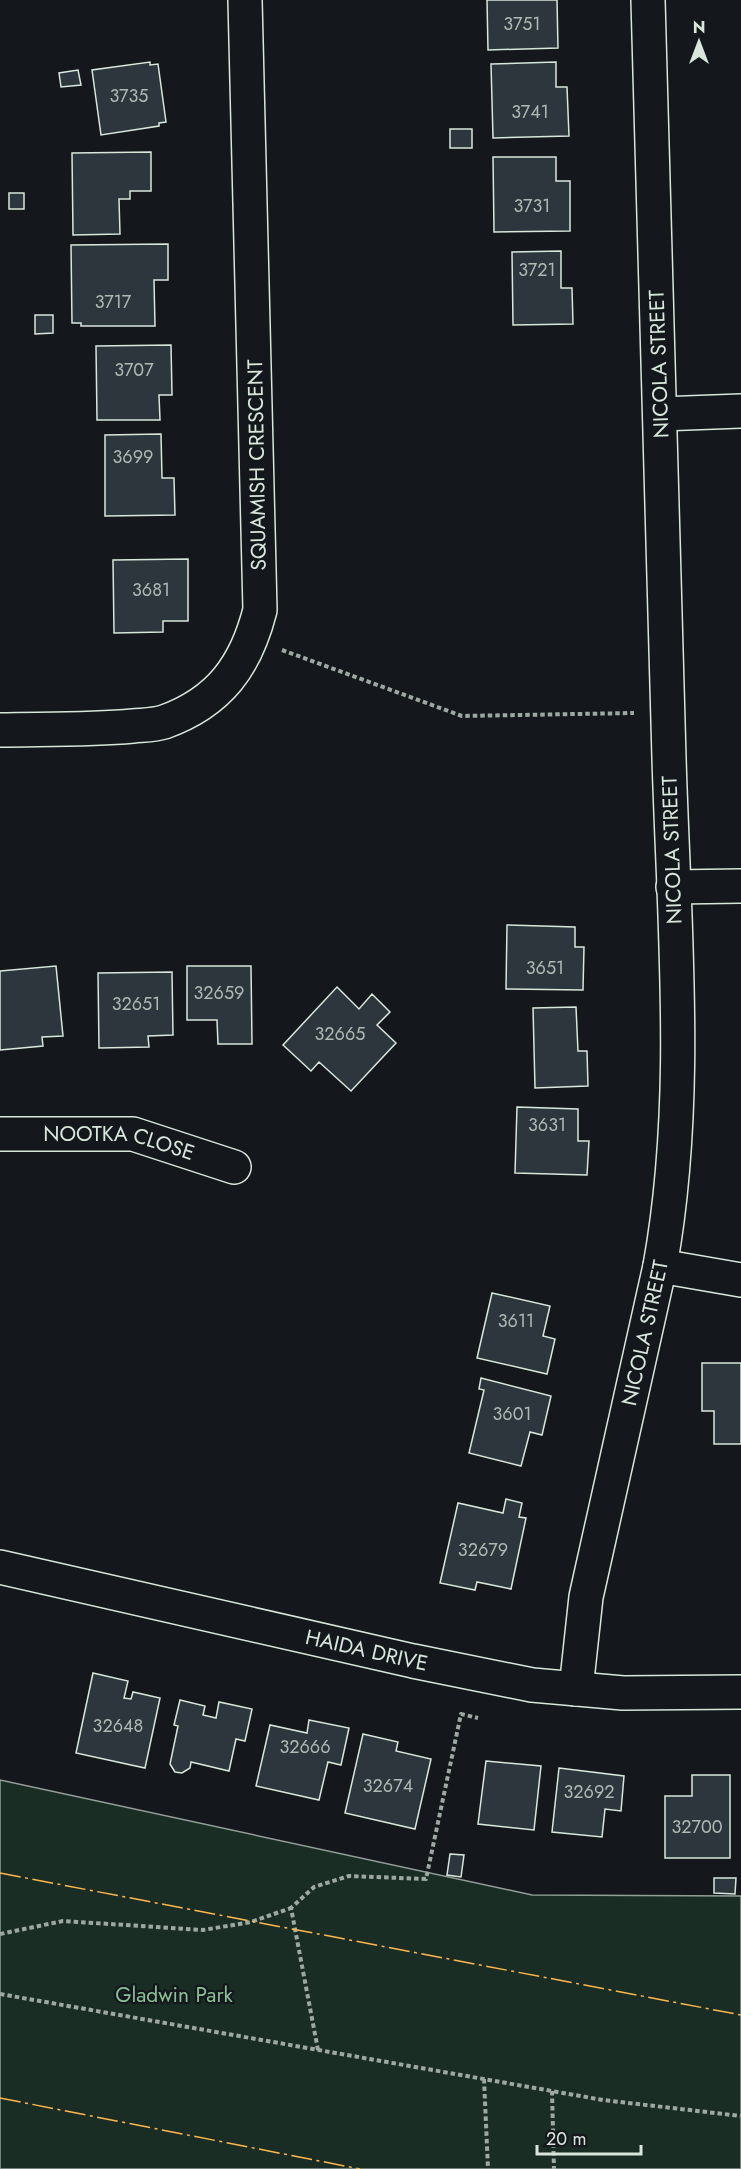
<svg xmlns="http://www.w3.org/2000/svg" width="741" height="2169" font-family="Jost,sans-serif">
  <rect width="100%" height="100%" fill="#14181c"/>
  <path fill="#1a2d24" stroke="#939e99" stroke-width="1.5" d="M0 1780 532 1895 741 1896V2169H0Z"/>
  <path fill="#2c363c" stroke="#d8e6dc" stroke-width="1.5" d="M487 0H557L558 48 488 50Z
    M150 62V65L158 64 166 122 159 123V126L101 135 92 70Z
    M556 62V87H567L569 136 493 138 491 64Z
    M78 70 81 85 61 87 59 73Z
    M450 129H472V148H450Z
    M151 152V191H130V199H119L120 234 73 235 72 153Z
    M493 157H556V181H570V231L494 232Z
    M9 193H24V209H9Z
    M168 244V280H154L155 326H81V323H72L71 245Z
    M561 251V288H572L573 324 513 325 512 252Z
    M35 315H53V333L35 334Z
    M171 345 172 395H159L160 420H97L96 346Z
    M161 434 162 478H174L175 515 105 516V435Z
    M188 559V621H163V632L114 633 113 560Z
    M507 925 575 927V947H584L583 990 506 989Z
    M56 966 63 1036 42 1037 43 1046 0 1050V971Z
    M187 966H251L252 1044H218L217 1020H187Z
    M172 972 173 1035 148 1036 149 1047 99 1048 98 973Z
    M337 987 359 1009 372 994 390 1012 377 1025 396 1043 351 1091 319 1062 311 1071 283 1045Z
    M576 1007 578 1051H587L588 1086 535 1088 533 1008Z
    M517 1107 578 1109V1141H589L587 1175 515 1173Z
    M492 1293 550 1306 543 1336 555 1339 547 1374 477 1358Z
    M702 1363H741V1444H714V1411H702Z
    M481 1378 551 1396 542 1435 530 1432 521 1466 469 1453 484 1390 479 1389Z
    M506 1499 522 1503 519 1517 526 1518 511 1589 477 1582 475 1590 440 1583 458 1503 503 1513Z
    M93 1673 128 1681 124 1698 131 1699 133 1692 160 1698 145 1768 76 1753Z
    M180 1700 205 1706 203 1715 216 1718 219 1702 252 1709 245 1741 236 1739 229 1771 191 1762 190 1768 182 1773 175 1772 170 1764 178 1726 174 1725Z
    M309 1720 349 1728 341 1765 328 1762 319 1800 256 1786 270 1725 307 1733Z
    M363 1734 398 1742 396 1751 431 1759 415 1829 345 1813Z
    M486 1761 541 1766 534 1830 478 1824Z
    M559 1768 624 1776 621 1811 605 1809 602 1837 552 1832Z
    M692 1775H730V1858H665V1796H692Z
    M450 1854 464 1855 461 1877 447 1875Z
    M714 1878H736L735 1894 714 1893Z"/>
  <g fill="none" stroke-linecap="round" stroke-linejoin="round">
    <defs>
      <g id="minor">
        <path d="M660 414 741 411"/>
        <path d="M0 730C44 729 89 730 133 726 143 725 155 725 164 722 220 702 246 665 260 610L245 0"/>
        <path d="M673 887 741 886"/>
        <path id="s1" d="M0 1134H133L234 1167"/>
        <path d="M660 1266 741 1280"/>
        <path id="s2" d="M0 1567 413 1661 532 1685 623 1693 741 1692"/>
        <path id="s3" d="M576 1689 586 1597 660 1266C690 1101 674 926 669 758 662 505 655 253 648 0"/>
      </g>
    </defs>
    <use href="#minor" stroke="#d8e6dc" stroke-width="36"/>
    <path stroke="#9da8a2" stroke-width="4" stroke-dasharray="4.5 3" stroke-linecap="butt" d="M282 650 462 716 634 713
      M0 1934 63 1921 203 1930 251 1922 291 1908
      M0 1994 603 2100 741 2116
      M318 2050 291 1908 314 1887 349 1876 426 1879 461 1714 478 1718
      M484 2079 488 2169
      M552 2091 554 2169"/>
    <use href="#minor" stroke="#14181c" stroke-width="33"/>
    <path stroke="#ffb74d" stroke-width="1.5" stroke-dasharray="21 4.5 3 4.5" stroke-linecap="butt" d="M0 1873 741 2015
      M0 2098 360 2169"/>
  </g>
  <g text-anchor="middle" stroke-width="4.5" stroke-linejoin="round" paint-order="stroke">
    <g font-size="18" fill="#adbab4">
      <text x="522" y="30">3751</text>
      <text x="129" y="102">3735</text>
      <text x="530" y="118">3741</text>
      <text x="532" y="212">3731</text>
      <text x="537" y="276">3721</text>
      <text x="113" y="308">3717</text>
      <text x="134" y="376">3707</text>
      <text x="133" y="463">3699</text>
      <text x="151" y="596">3681</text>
      <text x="545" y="974">3651</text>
      <text x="219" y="999">32659</text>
      <text x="136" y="1010">32651</text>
      <text x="340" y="1040">32665</text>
      <text x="547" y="1131">3631</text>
      <text x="516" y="1327">3611</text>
      <text x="512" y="1420">3601</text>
      <text x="483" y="1556">32679</text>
      <text x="118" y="1732">32648</text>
      <text x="305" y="1753">32666</text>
      <text x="388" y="1792">32674</text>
      <text x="589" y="1798">32692</text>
      <text x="697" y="1833">32700</text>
    </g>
    <g font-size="21" fill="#d8e6dc" stroke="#14181c">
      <text transform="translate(659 364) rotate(-92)" y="7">NICOLA STREET</text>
      <text transform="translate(257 465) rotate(-91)" y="7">SQUAMISH CRESCENT</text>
      <text transform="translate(672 850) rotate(-92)" y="7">NICOLA STREET</text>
      <text dy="7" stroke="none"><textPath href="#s1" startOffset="120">NOOTKA CLOSE</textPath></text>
      <text dy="7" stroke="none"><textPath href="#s3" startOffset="363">NICOLA STREET</textPath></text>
      <text dy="7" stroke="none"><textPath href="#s2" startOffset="376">HAIDA DRIVE</textPath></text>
    </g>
    <g font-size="21" fill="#8ac095" stroke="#14181c">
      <text x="174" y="2002">Gladwin Park</text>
    </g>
  </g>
  <g transform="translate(699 42)" stroke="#14181c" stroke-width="4.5" paint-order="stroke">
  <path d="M0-4.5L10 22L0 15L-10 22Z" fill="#d8e6dc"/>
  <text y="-9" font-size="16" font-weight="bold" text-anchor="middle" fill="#d8e6dc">N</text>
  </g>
  <path d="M537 2145v9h104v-9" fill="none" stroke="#d8e6dc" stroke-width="3"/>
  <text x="546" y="2145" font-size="18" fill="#d8e6dc" stroke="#14181c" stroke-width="4.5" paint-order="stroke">20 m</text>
</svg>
